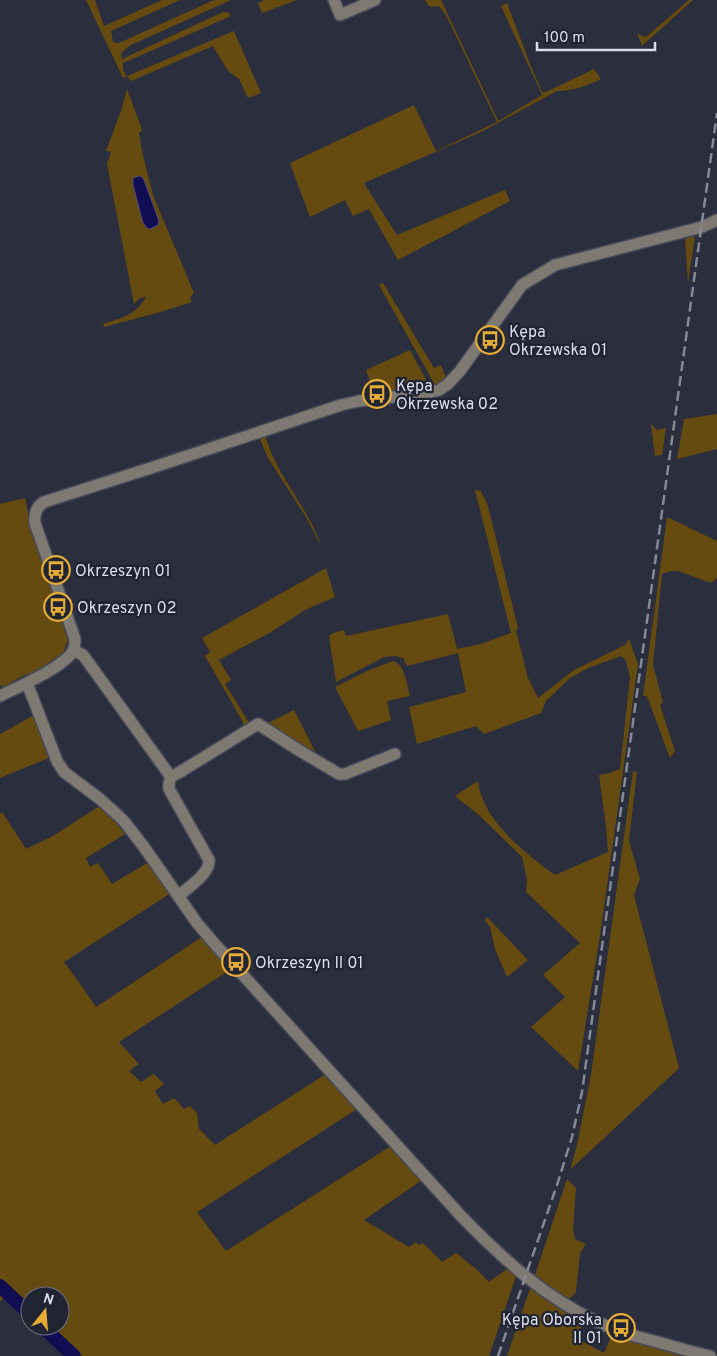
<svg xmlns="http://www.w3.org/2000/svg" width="717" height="1356" font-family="Overpass,sans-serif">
  <rect width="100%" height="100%" fill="#2a2e3d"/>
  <path fill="#664b11" d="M86 0H95L104 26 162 0H180L111 31 113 42 119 43 214 0H231L131 45 124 50 121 55 122 59 223 12H228L230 15 229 17 123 63V70L127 76 234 31 261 93 248 98 239 79 228 71 213 46 131 81 127 76 123 78Z
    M264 0H297L262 13 258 3Z
    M425 0H441L498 120H500L542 95 501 6 507 3 530 64 542 92H546L594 69 601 79C586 86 574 91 557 91L481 132 364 183 397 235 505 190 510 201 398 260 369 209 353 216 345 200 310 217 290 163 414 105 436 151 497 122 446 15 439 6 430 7Z
    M689 0H693L642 46 637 33 642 36 646 37Z
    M127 89 142 130 139 133 143 156 153 195 194 293 190 297 192 302 157 313 104 327 103 324C122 318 136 315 146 297L140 298 134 304 107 164 111 152 106 151 122 108Z
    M695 235 688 284 685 239Z
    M383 283 434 368 441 365 446 378 439 385H435L379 285Z
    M410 350 430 387 374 393 366 370Z
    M717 414V449L677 459 684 419Z
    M651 424 657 430 666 428 662 455 655 456Z
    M265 435C273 465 293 490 308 517 313 525 316 534 320 542H319L306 517 268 458 259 437Z
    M475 490 481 491 488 506 518 628 516 630 528 678 538 698 574 670 625 645 629 639 638 664 601 929 578 1071 531 1027 565 997 543 975 580 943 526 892 527 879 522 857 480 816 455 796 478 781C482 820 525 853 555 875L608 852 606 826 599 775 610 773 620 769 630 677 626 661 621 656 588 668 570 678 546 701 541 713 484 734 476 726 417 744 409 707 466 692 458 653 407 666 403 658 395 656 384 657 336 682 329 636 333 633 344 630 346 636 448 614 457 649 481 644 511 633Z
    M25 498 32 531 50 580 51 589 68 640 63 653 28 677 26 674 3 687 0 685V504Z
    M667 517 717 541V578L711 583 678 571H670L662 574 653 665 663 702 660 705 675 751 670 758 647 696H643Z
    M326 568 335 597 305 610 271 632 219 660 231 680 225 684 250 724 243 728V722L205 656 210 652 202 638Z
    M393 661C405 664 407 685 410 696L387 701 391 720 358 731 335 687 367 671Z
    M294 710 319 759 264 725Z
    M36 714 51 757 0 778V734Z
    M633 771 637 772 629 841 640 879 634 895 679 1068 570 1170 577 1145 591 1075Z
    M101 805 125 834 86 858 90 867 98 863 112 884 147 863 171 893 64 962 78 981 96 1007 202 937 231 969 119 1042 139 1064 129 1071 141 1082 154 1074 164 1084 155 1091 163 1104 174 1098 184 1109 190 1106 197 1113 199 1129 215 1145 326 1074 357 1109 197 1212 226 1251 391 1146 422 1180 364 1220 409 1247 416 1242 419 1245 423 1243 442 1262 456 1253 476 1269 489 1282 507 1269 517 1273 489 1356H69L37 1326H60V1296H30V1320L5 1297 0 1301V814L2 812 26 849 53 836Z
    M487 917 528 960 507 977 495 949 490 927 485 920Z
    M567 1179 576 1188 573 1230 575 1239 586 1244 580 1253 576 1292 567 1301 534 1278Z
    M530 1289 540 1290 586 1320 579 1332 578 1339 604 1353 613 1332 699 1356H507Z"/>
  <path fill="#110d52" stroke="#4e4c7f" d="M139 176H141L144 180 159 221 158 225 150 229 147 228 143 223 133 185V178Z
    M568 344 571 347 585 346 587 348 579 356H570L567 353 566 345Z"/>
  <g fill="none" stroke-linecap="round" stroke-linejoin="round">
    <path stroke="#110d52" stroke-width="14" d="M0 1286 30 1314
      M42 1326 74 1356"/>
    <defs>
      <path id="minor" d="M334 0 340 15 375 0
        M73 650 83 655 171 777 169 783V789L209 860C210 874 188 887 179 896
        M27 683 57 761 64 772 100 799 123 820 144 847 197 923 213 942 461 1216C502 1258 546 1299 600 1323 618 1332 638 1337 658 1342 675 1347 692 1352 710 1356
        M0 696C18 687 64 667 73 651 75 647 75 643 75 639L35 523C34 514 36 507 44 502L154 467 341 405 359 401 427 393 439 390 448 384 460 371 522 285 555 265 702 227 717 220
        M171 777 180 772 258 724 300 751 339 774H345L395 754"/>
    </defs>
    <use href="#minor" stroke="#464a59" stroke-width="14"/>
    <use href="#minor" stroke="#7e7a72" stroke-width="11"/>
    <path stroke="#868996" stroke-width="2.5" stroke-dasharray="10 5" stroke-linecap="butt" d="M498 1356 558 1182 572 1137 582 1092 717 113"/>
  </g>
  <defs>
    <symbol id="bus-ring" viewBox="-11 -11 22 22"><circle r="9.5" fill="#212433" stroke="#e5ad36" stroke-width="1.5"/><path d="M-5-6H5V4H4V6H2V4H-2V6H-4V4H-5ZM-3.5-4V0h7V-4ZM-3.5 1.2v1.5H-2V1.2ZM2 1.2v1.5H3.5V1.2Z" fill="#e5ad36"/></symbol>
  </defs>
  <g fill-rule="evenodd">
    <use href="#bus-ring" x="474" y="324" width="32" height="32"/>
    <use href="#bus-ring" x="361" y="378" width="32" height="32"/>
    <use href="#bus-ring" x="40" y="554" width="32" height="32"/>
    <use href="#bus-ring" x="42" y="591" width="32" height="32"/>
    <use href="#bus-ring" x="220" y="946" width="32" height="32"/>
    <use href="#bus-ring" x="605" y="1312" width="32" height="32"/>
  </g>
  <g text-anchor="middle" stroke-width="4.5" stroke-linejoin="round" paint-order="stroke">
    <g font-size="16" fill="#dcdfe9" stroke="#212433" text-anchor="start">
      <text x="509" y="337">Kępa<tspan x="509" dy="18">Okrzewska 01</tspan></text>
      <text x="396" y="391">Kępa<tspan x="396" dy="18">Okrzewska 02</tspan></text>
      <text x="75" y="576">Okrzeszyn 01</text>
      <text x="77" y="613">Okrzeszyn 02</text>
      <text x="255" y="968">Okrzeszyn II 01</text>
      <text x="602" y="1325" text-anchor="end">Kępa Oborska<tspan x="602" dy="18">II 01</tspan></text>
    </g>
  </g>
  <g transform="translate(45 1311) rotate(17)"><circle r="24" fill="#212433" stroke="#6c6f7c"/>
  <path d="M0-4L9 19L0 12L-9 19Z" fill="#e5ad36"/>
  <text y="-8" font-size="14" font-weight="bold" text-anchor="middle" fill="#dcdfe9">N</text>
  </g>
  <path d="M537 42v8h118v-8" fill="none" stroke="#dcdfe9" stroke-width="2.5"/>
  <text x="544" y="42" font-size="15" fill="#dcdfe9" stroke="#212433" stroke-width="4" paint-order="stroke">100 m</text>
</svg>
